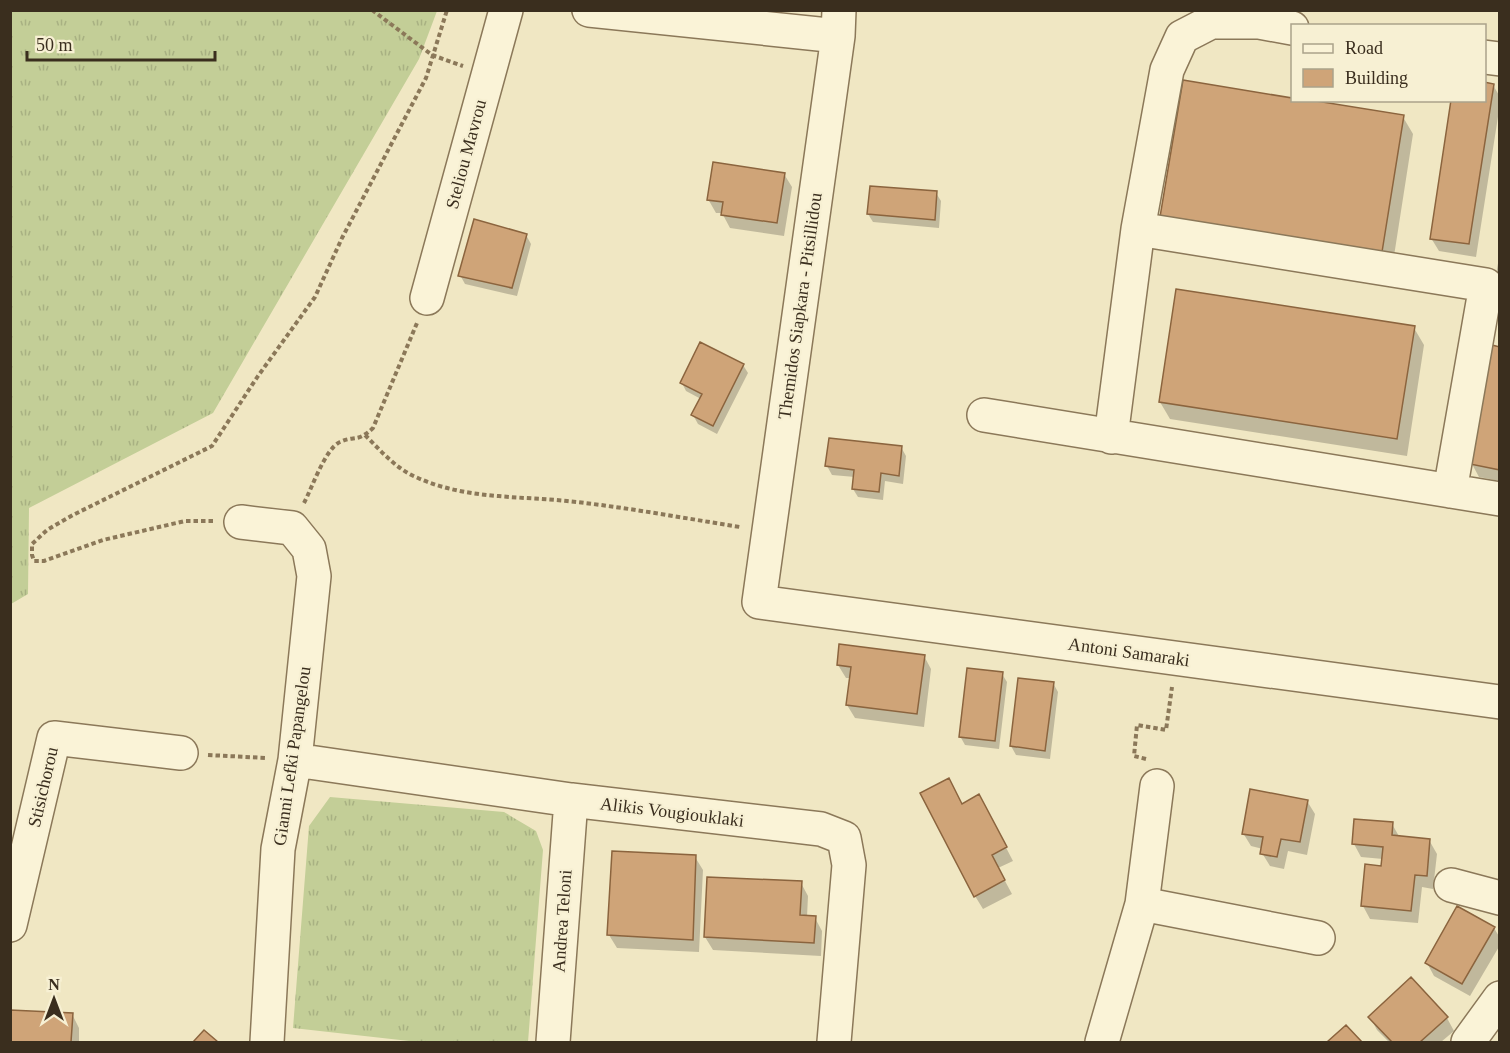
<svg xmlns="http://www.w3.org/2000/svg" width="1510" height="1053" font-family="Georgia,serif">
  <defs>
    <pattern id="grass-tufts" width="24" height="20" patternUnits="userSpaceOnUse" patternTransform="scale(1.5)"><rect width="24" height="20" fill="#c3ce97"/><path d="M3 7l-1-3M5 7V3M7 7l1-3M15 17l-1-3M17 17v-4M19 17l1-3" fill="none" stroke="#a8b182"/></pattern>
  </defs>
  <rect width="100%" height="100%" fill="#f0e7c3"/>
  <path fill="url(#grass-tufts)" d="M11 10 437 11 419 59 213 413 29 508 28 594 11 604Z
    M330 797 504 812 536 831 543 850 528 1042H418L293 1028 309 826Z"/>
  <path fill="#0003" d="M1184 82 1403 117 1413 134 1392 269Z
    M1493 85 1500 97V104L1476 257 1439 251 1431 238 1484 100Z
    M784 174 792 187 784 236 730 228 722 213H716L708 199Z
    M936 193 941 201 939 228 873 222 868 214Z
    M526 235 531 244 517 296 465 284 460 275Z
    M1500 251V321L1491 306Z
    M1414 328 1424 345 1407 456 1170 419 1160 402Z
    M1500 348V481L1479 477 1472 464Z
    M743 365 748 373 717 434 698 424 693 415 701 399 686 391 682 383Z
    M901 447 906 456 903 484 885 481 883 500 858 497 853 489 855 477 832 475 827 466Z
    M924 656 931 669 924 727 855 718 847 705 851 678H846L838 665Z
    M1002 674 1007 682 999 749 965 745 960 736Z
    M1053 683 1058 692 1050 759 1016 755 1011 746Z
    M1307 801 1315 814 1307 855 1288 851 1284 869 1270 866 1262 853 1263 849 1251 846 1243 833Z
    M962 805 986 809 1013 861 998 868 1012 894 983 909 975 896Z
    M1392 824 1400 838 1429 840 1437 854 1433 889 1422 887 1418 923 1370 919 1363 906 1382 867 1383 859 1361 857 1354 844Z
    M695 857 703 870 699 952 617 948 609 935Z
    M801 883 808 896 807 917 815 918 822 931 821 956 713 950 705 937Z
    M1494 928 1500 938V945L1470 996 1434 976 1427 963Z
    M10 1012 72 1014 79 1028V1042H10Z
    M1370 1017 1447 1018 1454 1031 1441 1042H1389L1377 1030Z"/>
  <path fill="#cfa478" stroke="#8b643e" stroke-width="1.5" d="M1183 80 1292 98V100H1310L1404 115 1382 252 1160 217Z
    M1484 82 1494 84 1469 244 1430 239 1451 100H1484Z
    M713 162 785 173 777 223 721 215 723 202 707 200Z
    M870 186 937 191 935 220 867 214Z
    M474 219 527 234 512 288 458 276Z
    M1176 289 1415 326 1397 439 1159 402Z
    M700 342 744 364 713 426 691 415 702 394 680 383Z
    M1492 345 1500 347V470L1470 464Z
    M829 438 902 446 899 476 881 473 879 492 852 489 854 470 825 466Z
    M839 644 925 655 917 714 846 705 851 667 837 665Z
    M967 668 1003 672 995 741 959 737Z
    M1018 678 1054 682 1045 751 1010 746Z
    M949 778 962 804 979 794 1007 847 992 855 1005 880 974 897 920 793Z
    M1250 789 1308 800 1300 842 1281 839 1277 857 1260 854 1263 837 1242 834Z
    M1354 819 1393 822 1392 835 1430 839 1427 876 1415 875 1411 911 1361 906 1365 864 1381 866 1383 847 1352 844Z
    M612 851 696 855 693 940 607 935Z
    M707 877 802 881 800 915 816 916 814 943 704 937Z
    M1457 906 1495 927 1462 984 1425 963Z
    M1411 977 1448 1017 1420 1042H1392L1368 1017Z
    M10 1010 73 1013 71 1042H10Z
    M1346 1025 1362 1042H1327Z
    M204 1030 218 1042H193Z"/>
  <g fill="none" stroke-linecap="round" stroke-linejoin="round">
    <defs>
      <path id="minor" d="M589 10 838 36
        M839 10 838 36 759 602 1500 702
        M1484 57 1500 59
        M1138 229 1486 285 1450 491
        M427 298 506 10
        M984 415 1500 499
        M1111 437 1138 229 1167 70 1182 37 1211 22H1259L1292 28
        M241 522 292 528 309 549 314 576 295 760 278 849 267 1042
        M295 760 571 800 821 829 844 838 849 865 834 1042
        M1451 885 1500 898
        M1142 904 1318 938
        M10 925 54 738 181 753
        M553 1042 571 800
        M1102 1042 1142 904 1157 786
        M1468 1042 1500 998"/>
    </defs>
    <use href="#minor" stroke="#8b7859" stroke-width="36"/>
    <path stroke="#8b7859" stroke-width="4" stroke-dasharray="4.5 3" stroke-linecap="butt" d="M372 10 432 55 463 66
      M365 435C382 452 396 469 418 478 465 499 518 496 567 501 625 507 683 518 740 527
      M304 503C312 488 325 449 340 442 355 435 357 443 373 428L417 323
      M213 521H185L103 540 44 561H34L32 555V544L47 530 73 515 212 446 258 376 315 297 342 238 426 78 447 10
      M208 755 267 758
      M1146 759 1134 756 1137 725 1166 730 1172 687"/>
    <use href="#minor" stroke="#faf3d7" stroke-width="33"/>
  </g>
  <g text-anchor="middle" stroke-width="4.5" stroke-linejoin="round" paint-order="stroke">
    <g font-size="18" fill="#3a2e1e" stroke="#f7f0d3">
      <text transform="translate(466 154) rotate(-75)" y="6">Steliou Mavrou</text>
      <text transform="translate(800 306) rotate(-82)" y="6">Themidos Siapkara - Pitsillidou</text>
      <text transform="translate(1129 652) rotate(8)" y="6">Antoni Samaraki</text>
      <text transform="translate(292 756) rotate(-82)" y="6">Gianni Lefki Papangelou</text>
      <text transform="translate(43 787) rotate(-77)" y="6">Stisichorou</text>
      <text transform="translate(672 812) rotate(7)" y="6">Alikis Vougiouklaki</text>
      <text transform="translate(562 921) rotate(-86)" y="6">Andrea Teloni</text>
    </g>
  </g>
  <rect width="1510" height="1053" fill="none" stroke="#3a2e1e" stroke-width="24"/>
  <rect x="1291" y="24" width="195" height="78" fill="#f7f0d3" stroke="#aba28b" stroke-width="1.5"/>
  <rect x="1303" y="44" width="30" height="9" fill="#faf3d7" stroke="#aba28b" stroke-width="1.5"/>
  <text x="1345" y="54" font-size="18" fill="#3a2e1e">Road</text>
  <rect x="1303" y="69" width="30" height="18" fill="#cfa478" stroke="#aba28b" stroke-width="1.5"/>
  <text x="1345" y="84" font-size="18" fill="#3a2e1e">Building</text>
  <g transform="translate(54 999)" stroke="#f7f0d3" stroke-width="4.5" paint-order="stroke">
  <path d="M0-4.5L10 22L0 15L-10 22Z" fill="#3a2e1e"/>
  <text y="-9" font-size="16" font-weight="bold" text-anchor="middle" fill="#3a2e1e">N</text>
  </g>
  <path d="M27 51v9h188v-9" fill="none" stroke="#3a2e1e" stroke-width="3"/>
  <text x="36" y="51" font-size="18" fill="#3a2e1e" stroke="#f7f0d3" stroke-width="4.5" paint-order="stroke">50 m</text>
</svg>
